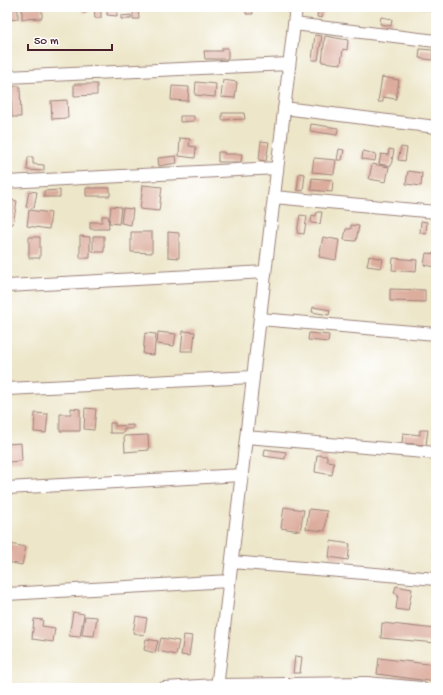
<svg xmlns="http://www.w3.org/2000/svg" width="443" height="695" font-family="'Gochi Hand',sans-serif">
  <rect width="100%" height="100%" fill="#fff"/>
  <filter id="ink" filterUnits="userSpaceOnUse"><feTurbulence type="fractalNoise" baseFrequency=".025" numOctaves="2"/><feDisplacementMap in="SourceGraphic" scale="8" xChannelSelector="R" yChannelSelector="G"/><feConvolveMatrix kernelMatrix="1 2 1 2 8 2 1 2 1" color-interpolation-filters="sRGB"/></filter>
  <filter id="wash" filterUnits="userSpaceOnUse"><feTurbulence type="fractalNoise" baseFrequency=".012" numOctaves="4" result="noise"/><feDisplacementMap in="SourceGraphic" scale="16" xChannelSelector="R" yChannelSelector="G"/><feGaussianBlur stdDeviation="0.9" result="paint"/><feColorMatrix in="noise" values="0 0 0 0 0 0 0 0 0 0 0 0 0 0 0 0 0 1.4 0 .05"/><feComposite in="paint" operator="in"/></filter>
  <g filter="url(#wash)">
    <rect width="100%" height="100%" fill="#ede6c9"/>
    <g id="blocks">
      <path fill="#dcac9c" d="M22 7H42V18L22 19Z
        M82 7H88V12L83 13Z
        M94 7H101V18H95Z
        M107 7H117V16L107 15Z
        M133 7H138L139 19H133Z
        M246 7H252L253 14H246Z
        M318 7H324L322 18 317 17Z
        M420 7H436V10L420 8Z
        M8 9H18V19L8 20Z
        M131 15V19H121V16Z
        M381 17 392 19 391 26 380 24Z
        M315 35 322 36 318 60H312Z
        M325 36 348 40 347 50 343 49 341 64 322 62Z
        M222 48H228V59H205L204 51H222Z
        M420 49 433 50 432 60 419 58Z
        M382 77 399 80 396 99 383 97V102H378Z
        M223 80 237 82 235 98 221 97Z
        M196 82 216 84 215 97 195 95Z
        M74 84H97V95L74 96Z
        M11 86H20L21 117H12Z
        M172 86 189 87 188 101 171 100Z
        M67 100 68 118 52 119 51 101Z
        M7 112H8L9 125 7 126Z
        M222 113H244L245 119 222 120Z
        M180 116H194V121L180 122Z
        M311 124 338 128 337 135 310 131Z
        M180 138 190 139 189 146 196 147 195 158 179 156Z
        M261 141 269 142 266 161 259 160Z
        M401 147 407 148 405 161 398 160Z
        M339 149 344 150 342 160H337Z
        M389 149 394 150 391 166 379 164 381 154 388 155Z
        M363 151 376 154 375 161 362 159Z
        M218 152H224V154H242L241 162H218Z
        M176 156 177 163 159 166 158 158Z
        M28 157H33V164L44 165V171L27 170Z
        M314 158 336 160 334 174 312 172Z
        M372 164 389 167 386 182 369 179Z
        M408 171 422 173 421 186 406 184Z
        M299 173 305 174 303 191 297 190Z
        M312 178 333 180 332 192 311 190Z
        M143 185 162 187 159 211 140 209Z
        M86 188H110V196H86Z
        M60 190V197H44V191Z
        M29 191 37 192 34 208 26 207Z
        M11 200 17 201 13 224H8Z
        M111 206 121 207 119 224 109 223Z
        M123 208 133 209 131 225 121 223Z
        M29 210 51 213 49 229 27 226Z
        M317 212H322L320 224 311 223 312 215 316 216Z
        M300 215 307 216 304 234 297 233Z
        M102 216H108L109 229H90V222H102Z
        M421 221 427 222 426 234 420 233Z
        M351 225 359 226 356 241 344 240 346 229H351Z
        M131 232H152V253L131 252Z
        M168 232 179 233V258L168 257Z
        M80 236 90 237V258H80Z
        M93 236H104V252H93Z
        M29 237H40V258H29Z
        M323 237 339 240 336 260 319 257Z
        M426 253 436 254V267L424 265Z
        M369 256 383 259 381 268 367 266Z
        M393 258 417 260 416 272 392 270Z
        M390 289 425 290V302L390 301Z
        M313 307 330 310 329 315 312 312Z
        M183 331 195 332 193 351H181Z
        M158 332 176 334 174 346 157 344Z
        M145 333 156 334 154 355 143 354Z
        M309 333 329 335 328 342 308 340Z
        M71 408 80 409V431H60V414H71Z
        M85 408 96 409 94 430 84 429Z
        M35 413 48 414 46 433 34 432Z
        M110 423H115V426L133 425V429H124V433H110Z
        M420 430H428L426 445 402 443 403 433 420 435Z
        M148 435 149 450 125 452 124 436Z
        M21 443 22 461 7 462V444Z
        M265 449 286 452 285 459 264 456Z
        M317 455 327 456V461L334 462 332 475 315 472Z
        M284 507 304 510 300 531 281 528Z
        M309 509 327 511 325 531 306 529Z
        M435 514H436V535L432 534Z
        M435 540H436V555H433Z
        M331 541 350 544 348 560 329 557Z
        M10 544 26 547 22 565 7 562V557Z
        M396 586 412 589 408 611 396 609 398 594 394 593Z
        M73 612 84 614 80 637 69 636Z
        M85 616 97 617 94 636 82 635Z
        M136 616 147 618 144 635 133 633Z
        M34 619 43 620 42 626 55 628 53 642 32 639Z
        M382 623 436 629V643L381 638Z
        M184 635 192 636 189 656 181 655Z
        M161 638 179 641 176 655 158 651Z
        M146 639 158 641 155 653 144 650Z
        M295 656 302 657 300 673H293Z
        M379 658 436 665V682L377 674Z"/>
    </g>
  </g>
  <g filter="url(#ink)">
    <use href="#blocks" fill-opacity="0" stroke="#9c827a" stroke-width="1"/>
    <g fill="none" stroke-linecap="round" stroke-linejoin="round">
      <defs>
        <path id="minor" d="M294 24 436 41
          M7 77 289 64
          M284 108 436 127
          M7 182 277 168
          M274 197 436 212
          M7 286 265 272
          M260 319 436 334
          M7 389 253 377
          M246 437 436 453
          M7 488 242 475
          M232 562 436 579
          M7 594 229 581
          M164 688 217 685 367 683 421 688
          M217 688 296 7"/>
      </defs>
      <use href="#minor" stroke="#9c827a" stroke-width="14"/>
      <use href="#minor" stroke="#fff" stroke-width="12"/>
    </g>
  </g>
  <rect width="443" height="695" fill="none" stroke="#fff" stroke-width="24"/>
  <path d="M28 44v6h84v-6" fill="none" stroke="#4a1f2b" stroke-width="2"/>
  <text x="34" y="44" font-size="12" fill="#4a1f2b" stroke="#ffffff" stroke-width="3" paint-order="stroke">50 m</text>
</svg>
